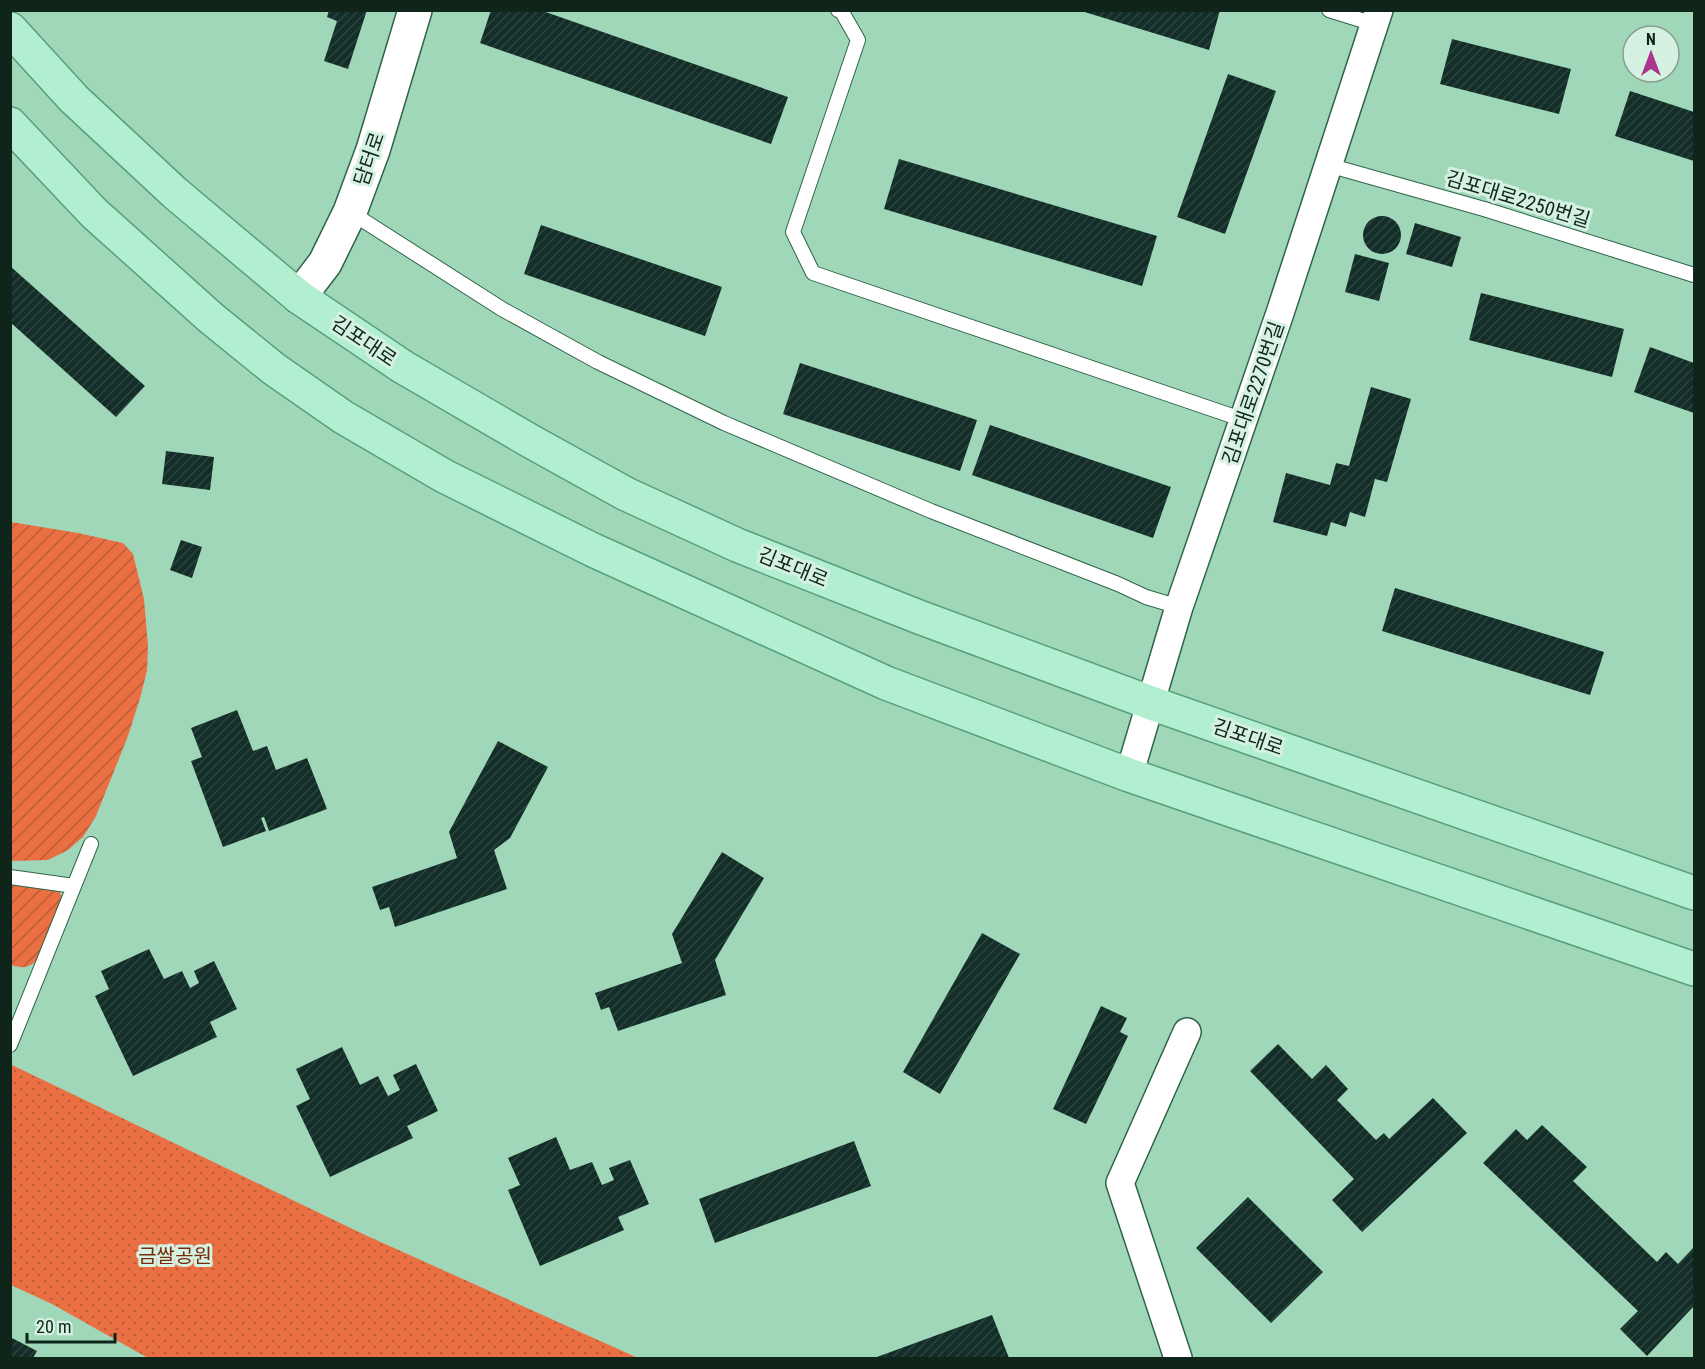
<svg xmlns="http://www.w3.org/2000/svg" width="1705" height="1369" font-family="'Roboto Condensed','Noto Sans KR',sans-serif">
  <defs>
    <pattern id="park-dots" width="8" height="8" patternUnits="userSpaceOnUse" patternTransform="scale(1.5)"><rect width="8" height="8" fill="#ea7044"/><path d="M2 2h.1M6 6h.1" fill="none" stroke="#bc5c38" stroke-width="1.8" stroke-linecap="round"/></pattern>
    <pattern id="garden-furrows" width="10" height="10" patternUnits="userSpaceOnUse" patternTransform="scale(1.5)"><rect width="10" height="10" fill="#ea7044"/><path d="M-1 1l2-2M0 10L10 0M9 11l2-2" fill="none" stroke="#bc5c38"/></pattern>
    <pattern id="building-hatch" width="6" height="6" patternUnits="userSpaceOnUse" patternTransform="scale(1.5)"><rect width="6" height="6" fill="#132d28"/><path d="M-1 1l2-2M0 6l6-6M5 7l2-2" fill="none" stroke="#2c433e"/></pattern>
  </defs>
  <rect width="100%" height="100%" fill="#9fd7b8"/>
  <path fill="url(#park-dots)" d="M12 1065 363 1234 638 1358H148L52 1304 11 1285 10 1069Z"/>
  <path fill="url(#garden-furrows)" d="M11 522 78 533 123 543 133 554 144 599 148 646 147 670 141 695 128 736 96 816 83 837 68 850 48 860 11 861Z
    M10 884 59 891 62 897 61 904 36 961C27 969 22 968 11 965Z"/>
  <path fill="url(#building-hatch)" d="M329 10H367L348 69 324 61 337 21 327 17Z
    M491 10H540L788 97 771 144 480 43Z
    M1078 10H1220L1209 50Z
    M1452 39 1571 69 1559 114 1440 84Z
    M1228 74 1276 91 1225 234 1177 217Z
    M1630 91 1694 112V161L1615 136Z
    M899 159 1157 236 1142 286 884 209Z
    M1363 235a19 19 0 1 1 38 0a19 19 0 1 1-38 0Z
    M1415 223 1461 237 1452 267 1406 254Z
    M541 225 722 287 705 336 524 274Z
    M1355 254 1389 263 1379 301 1345 292Z
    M10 266 145 386 116 417 10 322Z
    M1481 293 1624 329 1612 377 1469 340Z
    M1650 347 1694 363V413L1634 392Z
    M800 363 977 420 960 471 783 414Z
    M1371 387 1411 399 1387 482 1375 479 1365 517 1350 512 1346 527 1331 522 1327 536 1273 522 1286 473 1330 485 1336 463 1349 466Z
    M990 425 1171 487 1153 538 972 475Z
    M166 451 214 457 210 490 162 484Z
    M181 540 202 547 192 578 170 570Z
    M1395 588 1604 652 1590 695 1382 631Z
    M237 710 253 751 267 746 276 770 307 758 327 809 269 831 264 817 261 818 266 831 223 847 191 761 202 757 191 728Z
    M498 741 548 767 510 838 494 850 507 889 395 927 389 907 380 910 372 887 457 858 449 832Z
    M722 852 764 878 715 960 726 995 618 1031 609 1007 601 1010 595 993 682 963 672 934Z
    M982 933 1020 954 940 1094 903 1072Z
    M149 949 164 979 182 971 190 988 199 983 194 971 214 961 237 1009 210 1022 217 1037 133 1076 95 996 109 989 101 971Z
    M1101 1006 1127 1018 1120 1032 1128 1036 1086 1124 1053 1109Z
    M1278 1044 1312 1079 1326 1065 1348 1089 1337 1100 1376 1140 1384 1133 1389 1139 1433 1098 1467 1133 1362 1232 1332 1200 1354 1179 1250 1071Z
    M342 1047 360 1085 378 1076 388 1096 400 1090 393 1075 416 1064 438 1111 407 1126 413 1138 330 1177 296 1106 310 1099 296 1069Z
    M1542 1125 1587 1167 1573 1181 1657 1262 1666 1252 1678 1264 1694 1247V1306L1647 1356 1620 1329 1638 1311 1483 1163 1516 1129 1527 1140Z
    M556 1137 570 1170 592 1162 602 1185 614 1180 609 1168 630 1160 649 1204 618 1217 624 1230 540 1266 508 1190 520 1185 508 1158Z
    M854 1141 871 1186 715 1243 699 1199Z
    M1248 1197 1323 1272 1271 1323 1196 1248Z
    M992 1315 1009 1358H874Z
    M10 1337 37 1351 33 1358H10Z"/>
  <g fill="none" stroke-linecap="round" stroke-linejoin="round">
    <defs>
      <path id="lane" d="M838 10 842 12 858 40 793 232 813 273 1244 420
        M1329 10 1374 24
        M1328 165 1484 209 1694 275
        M350 212 502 309 598 362 724 423 931 511 1118 584 1146 597 1179 607
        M10 877 74 886
        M10 1045 91 844"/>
      <path id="street" d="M1129 775 1179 607 1280 313 1379 10
        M1178 1358 1120 1183 1187 1032"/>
      <path id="secondary" d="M299 297 325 263 350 212 373 150 415 10"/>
      <path id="primary" d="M10 29 74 99 175 193 299 297 403 367 532 442 626 494 737 545 919 617 1151 703 1694 893
        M10 124 94 213 211 318 274 369 343 417 444 476 593 550 886 683 1129 775 1694 969"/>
    </defs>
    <use href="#lane" stroke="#2f644a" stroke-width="16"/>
    <use href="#street" stroke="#2f644a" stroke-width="30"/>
    <use href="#secondary" stroke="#2f644a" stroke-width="36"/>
    <use href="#primary" stroke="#57a07c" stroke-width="36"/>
    <use href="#lane" stroke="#fff" stroke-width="14"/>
    <use href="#street" stroke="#fff" stroke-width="27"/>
    <use href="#secondary" stroke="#fff" stroke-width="33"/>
    <use href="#primary" stroke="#b2eed0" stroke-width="33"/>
  </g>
  <g text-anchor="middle" stroke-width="6" stroke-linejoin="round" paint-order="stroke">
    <g font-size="20" fill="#0f251a" stroke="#d5f1e1">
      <text transform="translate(369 159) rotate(-71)" y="7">담터로</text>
      <text transform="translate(1518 199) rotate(17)" y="7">김포대로2250번길</text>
      <text transform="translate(364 341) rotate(34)" y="7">김포대로</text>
      <text transform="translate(1253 393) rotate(-71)" y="7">김포대로2270번길</text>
      <text transform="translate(793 567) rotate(22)" y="7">김포대로</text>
      <text transform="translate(1248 737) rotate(19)" y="7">김포대로</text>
    </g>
    <g font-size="20" fill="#792a08" stroke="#d5f1e1">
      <text x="175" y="1263">금쌀공원</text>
    </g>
  </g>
  <rect width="1705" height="1369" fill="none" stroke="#0f251a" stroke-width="24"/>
  <g transform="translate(1651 54)"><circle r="28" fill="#d5f1e1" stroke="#869f91" stroke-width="1.5"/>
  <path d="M0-4.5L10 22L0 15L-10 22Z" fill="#ab358c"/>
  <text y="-9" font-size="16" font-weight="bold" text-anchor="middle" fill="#0f251a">N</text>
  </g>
  <path d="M27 1333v9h88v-9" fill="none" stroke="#0f251a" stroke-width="3"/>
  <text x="36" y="1333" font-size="18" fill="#0f251a" stroke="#d5f1e1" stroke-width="4.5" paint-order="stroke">20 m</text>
</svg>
